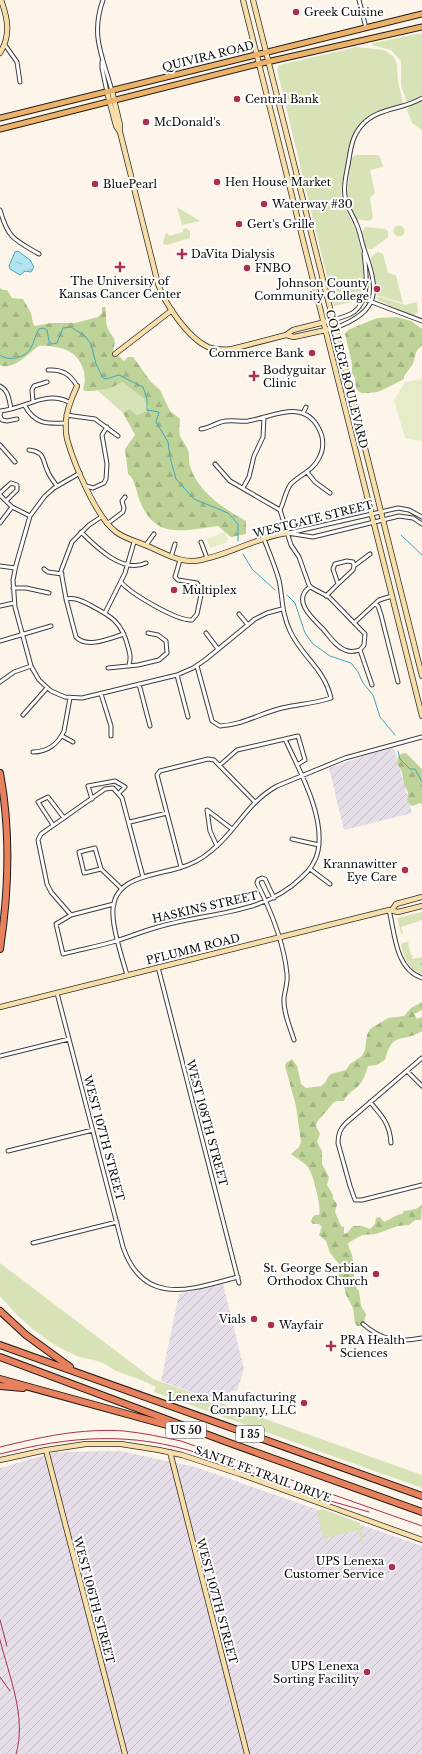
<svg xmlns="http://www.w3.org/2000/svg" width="422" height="1754" font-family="'Libre Baskerville',serif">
  <defs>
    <pattern id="industrial-furrows" width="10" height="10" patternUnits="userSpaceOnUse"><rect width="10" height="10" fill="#e5dee8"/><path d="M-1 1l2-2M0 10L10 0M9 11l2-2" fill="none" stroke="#c3bdc6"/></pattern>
    <pattern id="forest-firs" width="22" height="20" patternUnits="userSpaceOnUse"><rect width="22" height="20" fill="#bed397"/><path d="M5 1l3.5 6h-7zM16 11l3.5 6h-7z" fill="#a2b481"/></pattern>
    <pattern id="water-ripples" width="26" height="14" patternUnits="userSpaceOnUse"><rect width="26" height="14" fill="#b2e5f0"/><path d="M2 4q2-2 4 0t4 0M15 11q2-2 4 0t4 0" fill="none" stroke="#98c3cc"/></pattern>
  </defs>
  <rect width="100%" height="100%" fill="#fdf5e9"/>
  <path fill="url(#industrial-furrows)" d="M394 748 412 813 344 830 329 768 370 754Z
    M223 1284 244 1369 237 1390 207 1398 161 1381 179 1294Z
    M120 1451 195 1467 422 1546V1754H0V1468L55 1452Z"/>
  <path fill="#d7e3b6" d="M422 33V94L418 98 407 102 401 86V61L391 50 372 45 373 43Z
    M357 47 384 50 394 57 397 64 398 82 403 102 402 104C361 115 351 125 345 170 344 176 342 185 341 190 341 205 353 221 358 236 363 253 364 276 363 292L361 293 357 301 334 306 277 70 279 65Z
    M422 101V130L412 123 407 110 410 106Z
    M355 155H378L381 159 383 167 370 170 375 193 370 198 373 218 369 221 356 219 350 207 347 196 351 158Z
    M177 207 200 221 182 225Z
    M393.5 231a5.5 5.5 0 1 1 11 0a5.5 5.5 0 1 1-11 0Z
    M365 227 385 229 388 231V237L373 249H368L365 246 362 232Z
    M186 228 190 231V238L167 245 163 244 165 234 168 233 169 236 183 232V230Z
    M378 252 383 254 388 273 396 275 403 303 376 295V285L371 259 372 256Z
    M376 296 403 304 404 305 417 302 418 312 414 315H410L378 300Z
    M122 382 144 399 149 407 144 412 137 415 129 409 123 413 98 391 116 386Z
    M422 912V920L401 927 403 933 401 934 397 918Z
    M406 942H410L408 943 411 955 414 956 412 957V959L422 957V974C408 969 404 957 401 944Z
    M0 1263 153 1379 422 1475V1488L154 1392 156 1387C143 1380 130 1376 116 1371 110 1368 107 1364 100 1362 93 1359 84 1359 77 1356 47 1344 20 1320 0 1296Z
    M323 1509 360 1523 364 1545 362 1544 358 1530 326 1538 325 1543 317 1513 319 1510Z"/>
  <path fill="url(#forest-firs)" d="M0 288 3 290H7L12 298 23 299 31 313 33 323 35 326 51 323H75L98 317 102 313V307H105C107 313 105 320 107 326 110 337 118 336 113 350L124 361 128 357H133L151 382 160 390 170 411 180 419C178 441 180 433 188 450 190 455 188 461 190 466 197 491 224 509 246 521V534L231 537 218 526C180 531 153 540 138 496 136 488 134 478 128 474L125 449 135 435 123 413 129 409 137 415 144 412 149 407 144 399 122 382C111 390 98 391 85 391L83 389C89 374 80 354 64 349 58 347 45 345 39 346 28 353 14 371 0 365Z
    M397 317 411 321 422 329V345L416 352 413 364 404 376V379C402 380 383 390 380 391 375 393 367 393 361 393L356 389 355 378 352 373V364L345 334 348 330 377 318Z
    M406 753 422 769V804L420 803 413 806 410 805 407 800 408 792 404 785 402 772 397 763 398 757 401 754Z
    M422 1002V1010L414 1014 417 1019 422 1017V1031C401 1044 393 1030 385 1060L376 1065 368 1066C366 1071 365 1077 362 1081 357 1090 347 1092 344 1101H337L334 1102 317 1122 316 1126 320 1134 317 1142 322 1151V1164L329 1177 327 1185 333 1195V1199L337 1204 335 1212 341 1226 344 1227V1234L347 1233 353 1226H362L370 1229 375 1224 376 1218 380 1217 384 1222C391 1219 395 1215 402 1214L404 1211 416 1209 422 1205 421 1220H415L409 1225 398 1226 376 1234 362 1235 348 1243C348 1247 351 1251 352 1255 353 1257 355 1283 354 1285L359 1291 361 1306 366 1314 364 1321 361 1326H357L355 1323 353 1308 346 1295 344 1286 338 1281 337 1277 341 1272 339 1264 330 1253 326 1241 319 1235 322 1227 319 1224H313L311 1222 312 1218 315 1215H319C322 1209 313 1173 308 1167 303 1161 297 1159 291 1154L299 1147 301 1142 296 1106 285 1066 286 1063 292 1059 297 1066 301 1084 306 1088 321 1086 325 1083 328 1077 331 1074 346 1070 350 1064 362 1056 365 1050 367 1035 370 1029 388 1018 404 1016 411 1008Z"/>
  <path fill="#e6ecc7" d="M422 379V441H421L405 438 394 400 405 382Z
    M225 532 228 542 210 548 207 539Z"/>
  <path fill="url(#water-ripples)" stroke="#3fa7c0" d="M18 251 30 260 34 267 31 272 25 271 20 275 10 269 9 266 15 252Z"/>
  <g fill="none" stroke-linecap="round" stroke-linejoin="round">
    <path stroke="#3fa7c0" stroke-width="1" d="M0 355C9 362 25 358 31 348 34 342 35 335 39 329L43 328 47 330 49 341 52 344 57 343 63 328 71 327 85 336 91 344 96 364 103 378 106 379 119 375 143 387 147 399V410L159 412 156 422 168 442 170 457 176 479 194 499 228 513 238 524V541
      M401 535 422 555
      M243 554 252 569 275 590
      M287 595 295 603 305 633 313 644 330 656 351 663 358 672 363 683 373 695 380 717 395 735
      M398 751 400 759 410 769H415L422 782
      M421 964H422"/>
    <defs>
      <path id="street" d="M103 0C90 36 103 57 112 91
        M359 0 366 28
        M5 45 17 62 20 82
        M102 62V68L107 92
        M0 210C8 239 15 240 39 254
        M364 299 422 321
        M333 320C340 318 348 316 354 312 371 299 366 272 364 253
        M335 328C381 311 379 291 364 249 361 240 360 231 356 223 353 215 348 209 346 201 342 188 347 172 349 159 351 146 353 135 362 125 378 107 403 110 422 98
        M48 370C62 369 70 374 77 386
        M0 386C9 391 9 400 11 409
        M33 402 32 390 34 386 47 382
        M25 406C35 424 46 424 66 423
        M0 411C26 409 44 390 69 402
        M1 411 0 416 2 420 7 421 17 419
        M303 413 306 407
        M66 415 95 419 118 436
        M201 429C209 428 214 424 221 422 230 419 239 422 248 421 273 417 304 398 319 429 324 438 324 449 319 458 313 471 299 475 290 485 285 493 284 502 280 510
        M0 445 15 462
        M29 450C46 452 42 461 48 472 50 477 54 482 57 486
        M215 464 230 481 280 510 291 545 299 557 309 585 312 588 329 597 365 634 364 645 360 650C355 651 351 653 345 650 336 647 330 637 323 629 313 619 291 600 310 587
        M307 472 315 482 330 493
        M80 473 54 488 45 496 30 516 16 565 13 580 15 607 31 666 39 680 51 691 65 697 82 698 177 675 193 668 205 660 255 619 267 613 282 609
        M86 486 93 488 104 483 106 479 107 464 102 435 107 427
        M243 488 249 477 254 456 263 437 264 417
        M0 493 11 483 17 485V490L6 501
        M0 495 12 507 30 516
        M101 517 89 525 72 542 61 571 66 599 76 637C87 649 111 638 124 634
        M0 523 12 507
        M107 524 123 512 124 508 122 501 125 497
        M81 532C96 547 123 574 146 563
        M287 533 313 537 399 516 413 518 422 524
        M289 533 398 508 409 510 422 517
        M201 542 207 558
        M146 545 154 534
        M171 557 175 544
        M0 566 15 568
        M354 566 370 554
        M44 569 48 572 62 574
        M121 582C131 594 177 621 192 620L197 614 202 590 197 583 178 580 175 577 180 560
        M13 588H26L49 593
        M326 596 338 584 333 569 335 564 347 561 353 562 354 566 353 570 338 584
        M66 599C75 597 82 601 90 605 111 616 122 622 128 647 130 654 131 658 129 665
        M375 604 378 606 381 615 398 682
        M0 606 14 603
        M105 613 125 573 134 542
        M239 614 248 625
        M354 623 379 600 392 596
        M206 633 218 649
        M0 641 51 626
        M360 650 372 685
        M197 666 212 721 220 726C242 725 261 713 282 708 299 704 313 704 331 698 324 668 302 657 290 631 281 611 283 599 279 580 275 566 269 552 264 539
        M108 668 138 665 159 660 167 653 166 641 158 635 148 633
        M177 675 188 717
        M0 682 14 672 31 666
        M139 684 150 726
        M101 694 111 726V736
        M23 715 47 688
        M62 736 73 742
        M285 739 298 736 305 760 297 765
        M33 752C47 752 58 744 64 731L70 698
        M92 799 88 786 115 781 125 787 119 793
        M130 822 167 813
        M53 825 38 802 48 797 64 818
        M292 839 319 845
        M217 846 210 831 207 810 232 829
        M181 867 157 775 160 771 208 759 214 760 255 802
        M101 869 84 873 79 852 95 848 101 869 122 889
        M310 869 330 884
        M274 898 265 879 262 878 258 880 257 883C271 911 284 942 287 974 288 982 285 990 284 998 283 1012 290 1027 294 1040
        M114 904 71 915 56 924 63 954C82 949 101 946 119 940 134 935 149 929 165 925 212 912 264 914 301 878 309 871 316 861 318 851 325 815 299 770 285 739L237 750 220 765
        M389 910C395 933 395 969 422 978
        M71 915 51 892 47 884 38 840 41 834 105 789 113 788 122 798 143 877
        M158 967 239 1283
        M127 975C122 957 114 935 113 916 110 877 151 876 179 868 190 865 202 859 211 851 237 831 245 804 277 786L345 758 422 737
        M57 993 123 1247C144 1308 192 1289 238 1277
        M0 1056 69 1039
        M422 1058 346 1123C340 1129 338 1134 338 1143L350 1186 355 1200H362L422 1185
        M407 1071 422 1086
        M370 1102C382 1116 390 1124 391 1143
        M8 1151 93 1130
        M33 1243 117 1222
        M363 1324C381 1340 399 1343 422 1338"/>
      <path id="secondary" d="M243 0 422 716
        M253 0 422 676
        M0 53C11 35 8 19 1 0
        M112 91 120 125V132
        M107 92 116 126 120 132 158 284C165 304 188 338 208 347 216 350 224 350 232 349L286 335 293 330 333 320
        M286 335 294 337 335 328
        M115 354 172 310
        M77 386C69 404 63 419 67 439 74 464 96 517 116 532 127 540 140 542 152 548 168 555 182 564 201 560 231 554 257 537 287 533
        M392 910 396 904 422 897
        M0 1007 389 910 398 912 422 906
        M46 1450 125 1754
        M170 1452 247 1754
        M0 1460 46 1450 86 1444H121L159 1450 182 1455 240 1474 422 1540"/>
      <path id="primary" d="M0 118 422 14
        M0 129 258 64 422 27"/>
      <path id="highway" d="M0 773C11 832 9 890 0 949
        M0 1311 26 1335 70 1367
        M0 1345 422 1496
        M0 1357 227 1442 422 1512
        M0 1379 185 1430
        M0 1386 23 1388"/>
    </defs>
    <use href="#street" stroke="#3d3d3d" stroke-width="5"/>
    <use href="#secondary" stroke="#2c2c2c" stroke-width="6"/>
    <use href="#primary" stroke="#1b1b1b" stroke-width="7"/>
    <use href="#highway" stroke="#1b1b1b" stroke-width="8"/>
    <use href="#street" stroke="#fff" stroke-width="3"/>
    <use href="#secondary" stroke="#f8dfa9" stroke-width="4.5"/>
    <use href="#primary" stroke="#ecb269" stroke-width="5"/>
    <use href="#highway" stroke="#e7805c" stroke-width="6"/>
    <path stroke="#ac2f4e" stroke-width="1" d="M0 1447C41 1437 81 1428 124 1431 143 1433 162 1437 181 1441L422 1526
      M0 1454C70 1436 131 1431 201 1454
      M218 1460 327 1500 369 1512
      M0 1620 7 1646
      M0 1640C9 1676 27 1718 16 1754
      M0 1677 10 1691"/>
  </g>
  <g fill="#ac2f4e" stroke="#fff" stroke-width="1.5">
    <circle cx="296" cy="12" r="4"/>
    <circle cx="237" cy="99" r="4"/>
    <circle cx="146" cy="122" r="4"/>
    <circle cx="217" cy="182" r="4"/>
    <circle cx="95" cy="184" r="4"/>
    <circle cx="264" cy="204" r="4"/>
    <circle cx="239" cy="224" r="4"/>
    <path d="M180 248h4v4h4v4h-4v4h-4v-4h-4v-4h4z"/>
    <path d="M118 261h4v4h4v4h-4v4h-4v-4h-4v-4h4z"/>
    <circle cx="247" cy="268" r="4"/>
    <circle cx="377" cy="289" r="4"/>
    <circle cx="312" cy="353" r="4"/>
    <path d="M252 370h4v4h4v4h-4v4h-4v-4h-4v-4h4z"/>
    <circle cx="174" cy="590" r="4"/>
    <circle cx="405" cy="870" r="4"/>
    <circle cx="376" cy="1274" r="4"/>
    <circle cx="254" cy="1319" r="4"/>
    <circle cx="271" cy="1325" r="4"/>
    <path d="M329 1340h4v4h4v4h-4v4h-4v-4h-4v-4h4z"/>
    <circle cx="304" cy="1403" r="4"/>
    <circle cx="392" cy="1567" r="4"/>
    <circle cx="367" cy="1672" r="4"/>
  </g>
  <g text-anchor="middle" stroke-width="4" stroke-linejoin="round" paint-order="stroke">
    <g fill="#fff" stroke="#545454" stroke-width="1">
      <rect x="166" y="1422" width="40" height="16" rx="3"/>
      <rect x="236" y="1426" width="28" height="16" rx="3"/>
    </g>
    <g font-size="10" font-weight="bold" fill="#0a0a0a">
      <text x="186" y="1434">US 50</text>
      <text x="250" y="1438">I 35</text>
    </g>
    <g font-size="11" fill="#0a0a0a" stroke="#fff" text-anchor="start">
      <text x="304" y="16">Greek Cuisine</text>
      <text x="245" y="103">Central Bank</text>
      <text x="154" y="126">McDonald's</text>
      <text x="225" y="186">Hen House Market</text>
      <text x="103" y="188">BluePearl</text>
      <text x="272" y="208">Waterway #30</text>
      <text x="247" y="228">Gert's Grille</text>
      <text x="191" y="258">DaVita Dialysis</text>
      <text x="255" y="272">FNBO</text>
      <text x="120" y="285" text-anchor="middle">The University of<tspan x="120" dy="13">Kansas Cancer Center</tspan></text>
      <text x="369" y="287" text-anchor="end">Johnson County<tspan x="369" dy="13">Community College</tspan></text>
      <text x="304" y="357" text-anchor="end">Commerce Bank</text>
      <text x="263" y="374">Bodyguitar<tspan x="263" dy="13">Clinic</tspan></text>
      <text x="182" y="594">Multiplex</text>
      <text x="397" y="868" text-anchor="end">Krannawitter<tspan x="397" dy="13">Eye Care</tspan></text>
      <text x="368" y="1272" text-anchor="end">St. George Serbian<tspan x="368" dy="13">Orthodox Church</tspan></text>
      <text x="246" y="1323" text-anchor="end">Vials</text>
      <text x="279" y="1329">Wayfair</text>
      <text x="340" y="1344">PRA Health<tspan x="340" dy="13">Sciences</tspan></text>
      <text x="296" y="1401" text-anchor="end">Lenexa Manufacturing<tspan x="296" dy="13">Company, LLC</tspan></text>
      <text x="384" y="1565" text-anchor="end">UPS Lenexa<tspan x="384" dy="13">Customer Service</tspan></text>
      <text x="359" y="1670" text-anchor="end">UPS Lenexa<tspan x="359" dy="13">Sorting Facility</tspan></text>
    </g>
    <g font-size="11" fill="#0a0a0a" stroke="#fff">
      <text transform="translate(208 56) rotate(-14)" y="4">QUIVIRA ROAD</text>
      <text transform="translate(347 379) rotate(76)" y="4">COLLEGE BOULEVARD</text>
      <text transform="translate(313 519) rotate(-14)" y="4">WESTGATE STREET</text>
      <text transform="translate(205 907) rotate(-13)" y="4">HASKINS STREET</text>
      <text transform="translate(193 949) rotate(-14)" y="4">PFLUMM ROAD</text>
      <text transform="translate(207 1123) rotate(75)" y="4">WEST 108TH STREET</text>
      <text transform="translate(104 1138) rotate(75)" y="4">WEST 107TH STREET</text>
      <text transform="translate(263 1474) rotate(20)" y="4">SANTE FE TRAIL DRIVE</text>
      <text transform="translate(94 1600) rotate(75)" y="4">WEST 106TH STREET</text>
      <text transform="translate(217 1601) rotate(75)" y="4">WEST 107TH STREET</text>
    </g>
  </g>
</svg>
